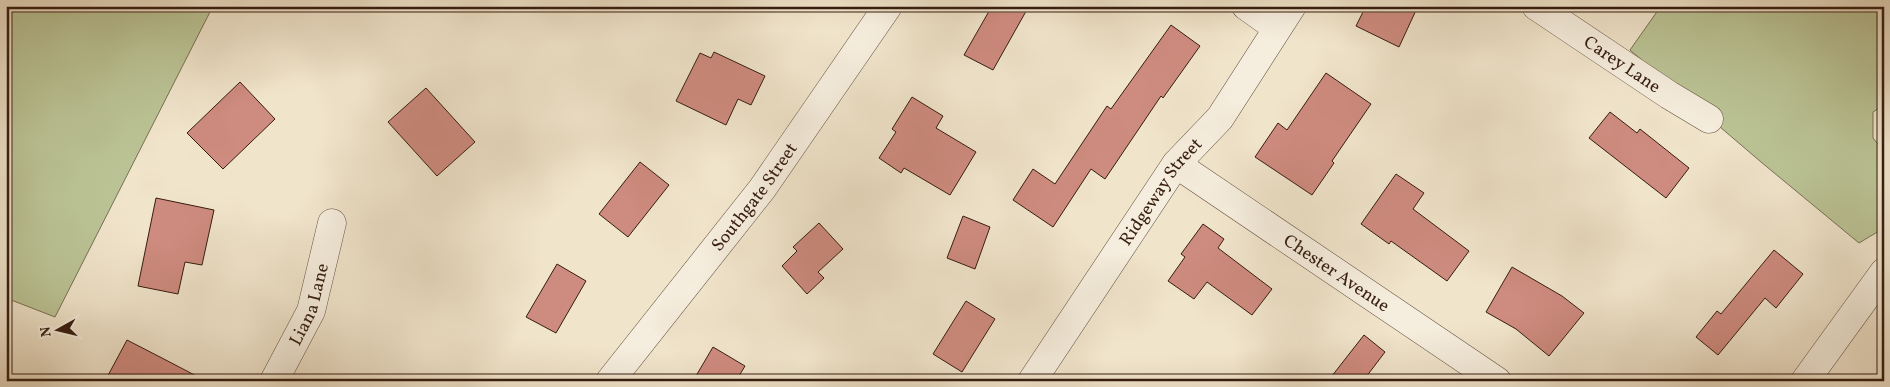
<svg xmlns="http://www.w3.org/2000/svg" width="1890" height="387" font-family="Vollkorn,serif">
  <rect width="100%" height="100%" fill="#f0e4cb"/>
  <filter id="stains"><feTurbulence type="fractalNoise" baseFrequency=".004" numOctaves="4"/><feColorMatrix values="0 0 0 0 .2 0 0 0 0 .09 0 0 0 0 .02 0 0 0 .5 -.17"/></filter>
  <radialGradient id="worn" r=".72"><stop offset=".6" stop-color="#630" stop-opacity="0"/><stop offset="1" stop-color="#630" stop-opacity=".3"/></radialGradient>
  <path fill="#bbc496" stroke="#787053" d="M6 6H213L55 317 6 298Z
    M1661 6H1884V105L1873 112V138L1884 151V228L1859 243 1761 162 1630 50Z"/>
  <path fill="#ce8b7f" stroke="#361d10" d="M992 6H1029L993 70 964 55Z
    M1366 6H1418L1399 47 1356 26Z
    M1171 25 1200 46 1163 98 1161 96 1105 179 1091 169 1053 227 1013 200 1033 169 1055 184 1107 106 1111 109Z
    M714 52 765 76 751 105 738 99 726 125 676 101 700 53 711 58Z
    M1326 73 1371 104 1332 161 1334 163 1312 195 1255 157 1278 123 1287 130Z
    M240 82 275 119 223 169 187 133Z
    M426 88 475 142 437 176 388 122Z
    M912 97 943 116 936 128 976 152 950 195 904 168 901 173 879 158 896 132 892 129Z
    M1610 112 1637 133 1640 129 1689 168 1666 198 1589 138Z
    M640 162 669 185 628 237 599 214Z
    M1396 174 1424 193 1413 209 1469 251 1447 281 1391 241 1389 244 1361 224Z
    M156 198 214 210 202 265 185 262 178 294 138 286Z
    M963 216 990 227 975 269 947 258Z
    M819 223 843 249 818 272 824 278 807 294 782 266 797 251 793 247Z
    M1203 224 1224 239 1218 248 1272 289 1252 315 1207 282 1194 299 1168 281 1185 257 1181 254Z
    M1774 250 1803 274 1776 308 1765 298 1718 355 1696 337 1717 311 1721 314Z
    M557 264 586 281 556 333 526 317Z
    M1512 267 1562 296 1584 313 1549 356 1516 329 1486 312Z
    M966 301 995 319 962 372 933 354Z
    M1364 335 1385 352 1363 381H1328Z
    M127 340 160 357 206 381H105Z
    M713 347 745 366 736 381H693Z"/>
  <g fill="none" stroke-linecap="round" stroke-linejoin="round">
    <defs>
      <g id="minor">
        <path d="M1246 6 1277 28"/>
        <path id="s1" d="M1536 6 1669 95 1709 119"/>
        <path id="s2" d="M1176 164 1497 381"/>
        <path id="s3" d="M274 381 311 311 332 223"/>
        <path id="s4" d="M610 381 762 189 888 6"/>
        <path id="s5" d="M1032 381 1176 164 1220 118 1292 6"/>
        <path d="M1805 381 1884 272"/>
      </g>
    </defs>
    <use href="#minor" stroke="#644f3f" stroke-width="29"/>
    <use href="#minor" stroke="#f5eddd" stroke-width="28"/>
  </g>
  <g text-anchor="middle" stroke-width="4.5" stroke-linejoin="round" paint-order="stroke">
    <g font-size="18" fill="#361d10" stroke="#f5eddd">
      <text dy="6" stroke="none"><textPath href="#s1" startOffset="104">Carey Lane</textPath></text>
      <text dy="6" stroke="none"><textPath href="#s5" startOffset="229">Ridgeway Street</textPath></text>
      <text dy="6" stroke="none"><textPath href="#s4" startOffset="234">Southgate Street</textPath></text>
      <text dy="6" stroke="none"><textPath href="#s2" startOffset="194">Chester Avenue</textPath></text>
      <text dy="6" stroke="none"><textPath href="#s3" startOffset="85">Liana Lane</textPath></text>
    </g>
  </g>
  <rect width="1890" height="387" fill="none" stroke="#f0e4cb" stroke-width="25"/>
  <rect x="8" y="8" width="1875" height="372" fill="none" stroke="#361d10" stroke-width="2.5"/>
  <rect x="12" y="12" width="1865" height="362" fill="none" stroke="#361d10"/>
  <g transform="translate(58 330) rotate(262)" stroke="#f5eddd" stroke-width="4" paint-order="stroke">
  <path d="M0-4L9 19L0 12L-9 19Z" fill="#361d10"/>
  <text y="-8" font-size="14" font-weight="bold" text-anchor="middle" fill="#361d10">N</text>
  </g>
  <rect width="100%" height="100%" filter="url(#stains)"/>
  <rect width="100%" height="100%" fill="url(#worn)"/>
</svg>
